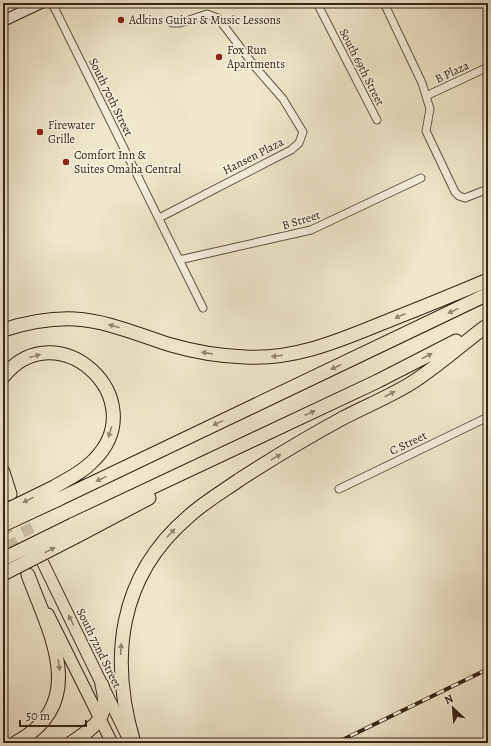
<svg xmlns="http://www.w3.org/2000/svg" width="491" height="746" font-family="Alegreya,serif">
  <rect width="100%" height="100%" fill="#eee7cc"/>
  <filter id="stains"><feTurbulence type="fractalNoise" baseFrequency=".005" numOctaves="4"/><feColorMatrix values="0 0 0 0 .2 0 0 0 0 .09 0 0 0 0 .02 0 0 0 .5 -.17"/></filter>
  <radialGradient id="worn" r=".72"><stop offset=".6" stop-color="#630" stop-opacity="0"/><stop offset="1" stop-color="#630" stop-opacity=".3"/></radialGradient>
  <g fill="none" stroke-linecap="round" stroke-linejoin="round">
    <path stroke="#c9c0a8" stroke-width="11" stroke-dasharray="11 5.5" stroke-linecap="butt" d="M18 510 37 550
      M3 524 20 560"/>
    <defs>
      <path id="street" d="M52 3 203 308
        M317 3 377 120
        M384 3 422 83 430 109 426 131 455 192 459 196 465 198 488 189
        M426 96 488 67
        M159 218 291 150 299 143 303 132 283 99 256 68 218 18 207 14 180 23H172
        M179 260 311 230 421 178
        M339 489 488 417"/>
      <path id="secondary" d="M3 21 41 3"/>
      <path id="primary" d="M43 563 130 742
        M48 614 112 743"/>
      <path id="highway" d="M3 330C25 323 52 318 75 319 108 321 139 335 171 345 195 352 220 356 245 357 297 360 343 339 390 320 423 307 455 294 488 280
        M3 377C57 309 155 399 94 460 83 472 68 479 54 487
        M3 472 10 494
        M59 499 488 294
        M72 525 378 381 456 341
        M77 536 149 498
        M15 743C90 703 50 634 28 575
        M71 743C95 727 111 716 102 685
        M134 743C109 659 118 577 188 517 203 503 222 492 239 480 273 458 308 437 343 418 366 406 391 396 413 382 438 366 461 345 485 327"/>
    </defs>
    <use href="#street" stroke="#645646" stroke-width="9"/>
    <use href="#secondary" stroke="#36251a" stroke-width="12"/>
    <use href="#primary" stroke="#36251a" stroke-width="13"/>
    <use href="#highway" stroke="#36251a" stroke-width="15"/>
    <use href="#street" stroke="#f4efde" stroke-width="7"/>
    <use href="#secondary" stroke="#f4efde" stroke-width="10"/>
    <use href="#primary" stroke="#eee7cc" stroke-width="11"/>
    <use href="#highway" stroke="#eee7cc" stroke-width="13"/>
    <defs>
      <path id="rail" d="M336 743 488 669"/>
    </defs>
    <use href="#rail" stroke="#36251a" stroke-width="4"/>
    <use href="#rail" stroke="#f4efde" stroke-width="2.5" stroke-dasharray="8" stroke-linecap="butt"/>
    <defs>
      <path id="highway-bridge" d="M3 512 54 487
        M3 525 59 499
        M3 559 72 525
        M3 574 77 536"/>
    </defs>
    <use href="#highway-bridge" stroke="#36251a" stroke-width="15" stroke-linecap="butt"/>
    <use href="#highway-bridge" stroke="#eee7cc" stroke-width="13"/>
  </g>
  <defs><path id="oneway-solid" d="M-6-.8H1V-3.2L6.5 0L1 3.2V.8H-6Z"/></defs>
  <g fill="#928673">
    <use href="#oneway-solid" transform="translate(453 311) rotate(154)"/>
    <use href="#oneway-solid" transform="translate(400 316) rotate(158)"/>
    <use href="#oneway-solid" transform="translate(114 326) rotate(-164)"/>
    <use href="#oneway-solid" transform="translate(207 353) rotate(-171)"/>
    <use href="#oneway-solid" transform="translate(35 356) rotate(-15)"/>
    <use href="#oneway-solid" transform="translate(277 356) rotate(173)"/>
    <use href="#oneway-solid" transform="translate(427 356) rotate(-27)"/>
    <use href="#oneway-solid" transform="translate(336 367) rotate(154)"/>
    <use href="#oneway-solid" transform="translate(390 394) rotate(-27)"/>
    <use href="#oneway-solid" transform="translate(310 413) rotate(-25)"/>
    <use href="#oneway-solid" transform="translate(218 423) rotate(154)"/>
    <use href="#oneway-solid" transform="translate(110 432) rotate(107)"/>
    <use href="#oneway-solid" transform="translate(276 457) rotate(-31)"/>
    <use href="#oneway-solid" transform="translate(101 479) rotate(154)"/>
    <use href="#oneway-solid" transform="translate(28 500) rotate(153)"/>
    <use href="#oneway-solid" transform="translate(171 533) rotate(-47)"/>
    <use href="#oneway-solid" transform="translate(50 550) rotate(-27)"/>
    <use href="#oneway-solid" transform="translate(71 620) rotate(-116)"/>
    <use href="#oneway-solid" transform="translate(121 649) rotate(-87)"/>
    <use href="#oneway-solid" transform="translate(59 665) rotate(82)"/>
  </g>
  <g fill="#8f2418" stroke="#f4efde" stroke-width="1.5">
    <circle cx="121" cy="20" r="4"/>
    <circle cx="219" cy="57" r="4"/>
    <circle cx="40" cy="132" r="4"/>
    <circle cx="66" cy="162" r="4"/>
  </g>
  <g text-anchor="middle" stroke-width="3.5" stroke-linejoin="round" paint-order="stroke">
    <g font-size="12" fill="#36251a" stroke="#f4efde" text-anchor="start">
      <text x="129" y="24">Adkins Guitar &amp; Music Lessons</text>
      <text x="227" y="54">Fox Run<tspan x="227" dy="14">Apartments</tspan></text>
      <text x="48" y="129">Firewater<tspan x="48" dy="14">Grille</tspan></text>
      <text x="74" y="159">Comfort Inn &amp;<tspan x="74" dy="14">Suites Omaha Central</tspan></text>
    </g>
    <g font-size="12" fill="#36251a" stroke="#f4efde">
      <text transform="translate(362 67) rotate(63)" y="4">South 69th Street</text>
      <text transform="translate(452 72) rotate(-25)" y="4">B Plaza</text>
      <text transform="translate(111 97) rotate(64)" y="4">South 70th Street</text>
      <text transform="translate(253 156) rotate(-27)" y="4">Hansen Plaza</text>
      <text transform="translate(301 220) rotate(-17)" y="4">B Street</text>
      <text transform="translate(408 443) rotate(-26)" y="4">C Street</text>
      <text transform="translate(99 648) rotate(64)" y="4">South 72nd Street</text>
    </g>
  </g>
  <rect width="491" height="746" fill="none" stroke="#eee7cc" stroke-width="16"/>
  <rect x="4" y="4" width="483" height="738" fill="none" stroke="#36251a" stroke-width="2"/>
  <rect x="8" y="8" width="475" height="730" fill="none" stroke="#36251a"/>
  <g transform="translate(453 708) rotate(334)" stroke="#f4efde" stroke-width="3" paint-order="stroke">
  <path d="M0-3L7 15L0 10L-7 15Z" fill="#36251a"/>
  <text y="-6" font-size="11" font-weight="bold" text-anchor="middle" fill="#36251a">N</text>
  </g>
  <path d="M20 720v6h66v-6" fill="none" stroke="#36251a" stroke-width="2"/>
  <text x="26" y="720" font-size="12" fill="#36251a" stroke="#f4efde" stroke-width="3" paint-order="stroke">50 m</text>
  <rect width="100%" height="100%" filter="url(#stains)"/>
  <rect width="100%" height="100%" fill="url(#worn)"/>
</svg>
